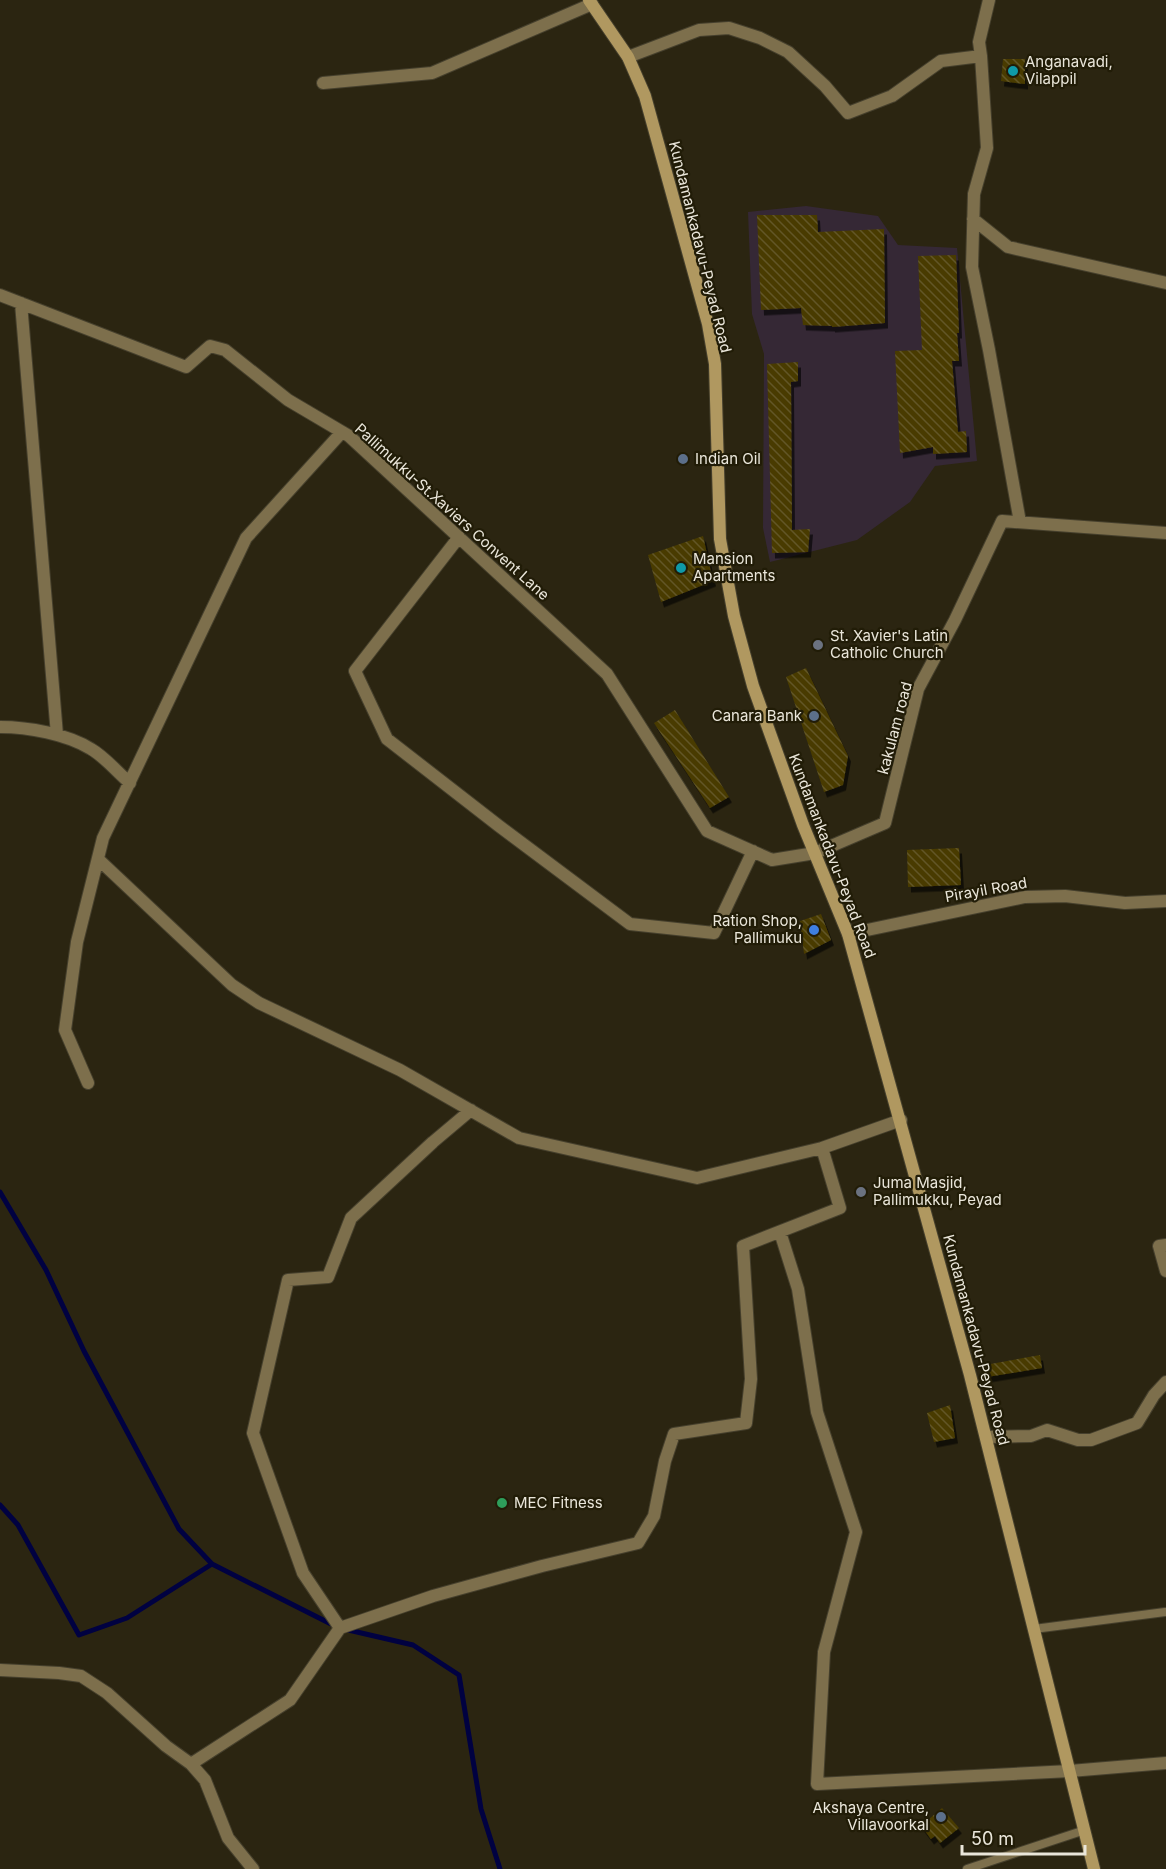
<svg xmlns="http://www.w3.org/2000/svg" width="1166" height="1869" font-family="Inter,sans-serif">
  <defs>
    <pattern id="building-back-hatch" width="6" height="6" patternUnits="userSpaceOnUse" patternTransform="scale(1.5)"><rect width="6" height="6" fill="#483b04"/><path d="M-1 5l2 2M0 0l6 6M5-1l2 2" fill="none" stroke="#635728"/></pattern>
    <filter id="shadow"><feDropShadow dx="3" dy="5.5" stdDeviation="0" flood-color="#0009"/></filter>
  </defs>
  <rect width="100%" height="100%" fill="#2b2511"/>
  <path fill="#352835" d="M806 206 878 216 898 245 957 248 977 461 935 466 910 502 857 540 770 562 763 528 764 354 752 314 748 212Z"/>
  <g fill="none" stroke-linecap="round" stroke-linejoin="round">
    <path stroke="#000141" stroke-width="5" d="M0 1192 46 1270 84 1351 179 1529 212 1564 335 1626
      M0 1505 18 1525 79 1635 127 1618 212 1564
      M344 1629 413 1645 459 1675 481 1809 500 1869"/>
  </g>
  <path fill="url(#building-back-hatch)" filter="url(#shadow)" d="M1003 59H1025V84L1001 81Z
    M757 215H817L818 232 884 229 885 323 832 327V326L803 325 801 308 761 310Z
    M956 255 959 333H957L959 361H952L958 432 966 431 967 452 933 454V447L900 453 895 351 922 350 918 256Z
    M798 362V381L791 382 792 530 810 529 808 552 772 553 767 364Z
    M703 536 713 581 661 602 648 555Z
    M806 668 848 756 843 785 824 792 786 677Z
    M675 710 729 797 710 808 654 723Z
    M959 848 961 885 908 887 907 850Z
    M821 914 831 940 804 954 800 921Z
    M1040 1355 1042 1368 987 1377 985 1365Z
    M950 1405 955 1438 934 1442 927 1413Z
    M942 1808 959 1828 940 1843 935 1836 931 1839 921 1826Z"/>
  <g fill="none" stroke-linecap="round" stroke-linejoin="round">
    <defs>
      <path id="lane" d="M1034 1629 1165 1612
        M967 1869 1085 1830"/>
      <path id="street" d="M981 56 987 148 974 194 972 267 989 350 1020 522
        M628 57 699 30 729 28 760 38 788 52 825 86 848 113 892 96 941 61 981 56 979 42 989 0
        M323 83 432 73 592 4
        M973 219 1008 247 1166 283
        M0 295 186 367 210 346 225 350 288 400 349 436 607 674 707 831 772 860 815 853 885 823 918 689 955 620 1002 521 1166 533
        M21 303 57 735
        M459 537 355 671 387 739 499 826 630 924 714 933 753 851
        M0 727C28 727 67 734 91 749 105 757 117 772 130 783
        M98 859 232 985 259 1003 400 1070 519 1138 697 1178 822 1148 901 1120
        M848 934 1025 897 1065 896 1125 903 1166 901
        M88 1083 65 1030 77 942 103 838 246 538 342 432
        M780 1232 798 1289 817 1412 856 1532 824 1652 817 1784 1070 1771 1166 1763
        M1166 1245 1159 1246 1166 1271
        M986 1437 1031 1436 1047 1430 1078 1440H1091L1137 1423 1154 1395 1166 1382
        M340 1628 303 1573 253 1433 288 1280 328 1277 351 1218 433 1142 471 1110
        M0 1670 59 1673 81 1676 107 1693 166 1746 191 1764 205 1780 228 1838 253 1869
        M191 1764 290 1700 340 1628 433 1596 542 1566 638 1543 654 1516 665 1461 674 1434 746 1423 751 1379 743 1246 840 1208 822 1148"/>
      <path id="secondary" d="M589 0 628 57 645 96 708 324 715 364 720 539 734 616 753 686 803 825 848 934 970 1375 1094 1869"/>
    </defs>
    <use href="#lane" stroke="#46402d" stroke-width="10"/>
    <use href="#street" stroke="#46402d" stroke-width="14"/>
    <use href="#secondary" stroke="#46402d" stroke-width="14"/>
    <use href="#lane" stroke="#7d6f4c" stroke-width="8"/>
    <use href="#street" stroke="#7d6f4c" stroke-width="12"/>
    <use href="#secondary" stroke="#b09860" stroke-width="12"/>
  </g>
  <g fill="#0f9aa8" stroke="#211c07" stroke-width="2">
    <circle cx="1013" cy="71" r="6"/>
    <circle cx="681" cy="568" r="6"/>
  </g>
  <g fill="#5c6f8a" stroke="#211c07" stroke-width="2">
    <circle cx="683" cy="459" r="6"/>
    <circle cx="814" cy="716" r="6"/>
    <circle cx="941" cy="1817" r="6"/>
  </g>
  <g fill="#6b7280" stroke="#211c07" stroke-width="2">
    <circle cx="818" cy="645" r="6"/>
    <circle cx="861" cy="1192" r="6"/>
  </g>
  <circle fill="#3f7fe0" stroke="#211c07" stroke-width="2" cx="814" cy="930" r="6"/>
  <circle fill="#2e9e5b" stroke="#211c07" stroke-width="2" cx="502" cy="1503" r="6"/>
  <g text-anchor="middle" stroke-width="4.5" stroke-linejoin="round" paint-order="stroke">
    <g font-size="15" fill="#eae6da" stroke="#211c07" text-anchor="start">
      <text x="1025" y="67">Anganavadi,<tspan x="1025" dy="17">Vilappil</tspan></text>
      <text x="695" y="464">Indian Oil</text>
      <text x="693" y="564">Mansion<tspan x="693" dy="17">Apartments</tspan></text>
      <text x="830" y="641">St. Xavier's Latin<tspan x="830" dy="17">Catholic Church</tspan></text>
      <text x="802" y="721" text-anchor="end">Canara Bank</text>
      <text x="802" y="926" text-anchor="end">Ration Shop,<tspan x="802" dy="17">Pallimuku</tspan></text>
      <text x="873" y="1188">Juma Masjid,<tspan x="873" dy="17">Pallimukku, Peyad</tspan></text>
      <text x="514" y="1508">MEC Fitness</text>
      <text x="929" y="1813" text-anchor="end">Akshaya Centre,<tspan x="929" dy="17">Villavoorkal</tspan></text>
    </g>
    <g font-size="15" fill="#eae6da" stroke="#211c07">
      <text transform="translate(700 247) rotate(76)" y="5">Kundamankadavu-Peyad Road</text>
      <text transform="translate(452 512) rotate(42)" y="5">Pallimukku-St.Xaviers Convent Lane</text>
      <text transform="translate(895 728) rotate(-75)" y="5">kakulam road</text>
      <text transform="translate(832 856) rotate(69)" y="5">Kundamankadavu-Peyad Road</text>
      <text transform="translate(986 890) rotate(-10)" y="5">Pirayil Road</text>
      <text transform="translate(976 1340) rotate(75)" y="5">Kundamankadavu-Peyad Road</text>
    </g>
  </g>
  <path d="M962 1845v9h123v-9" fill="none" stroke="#eae6da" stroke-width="3"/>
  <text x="971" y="1845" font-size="18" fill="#eae6da" stroke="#211c07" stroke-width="4.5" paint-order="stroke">50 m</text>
</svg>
